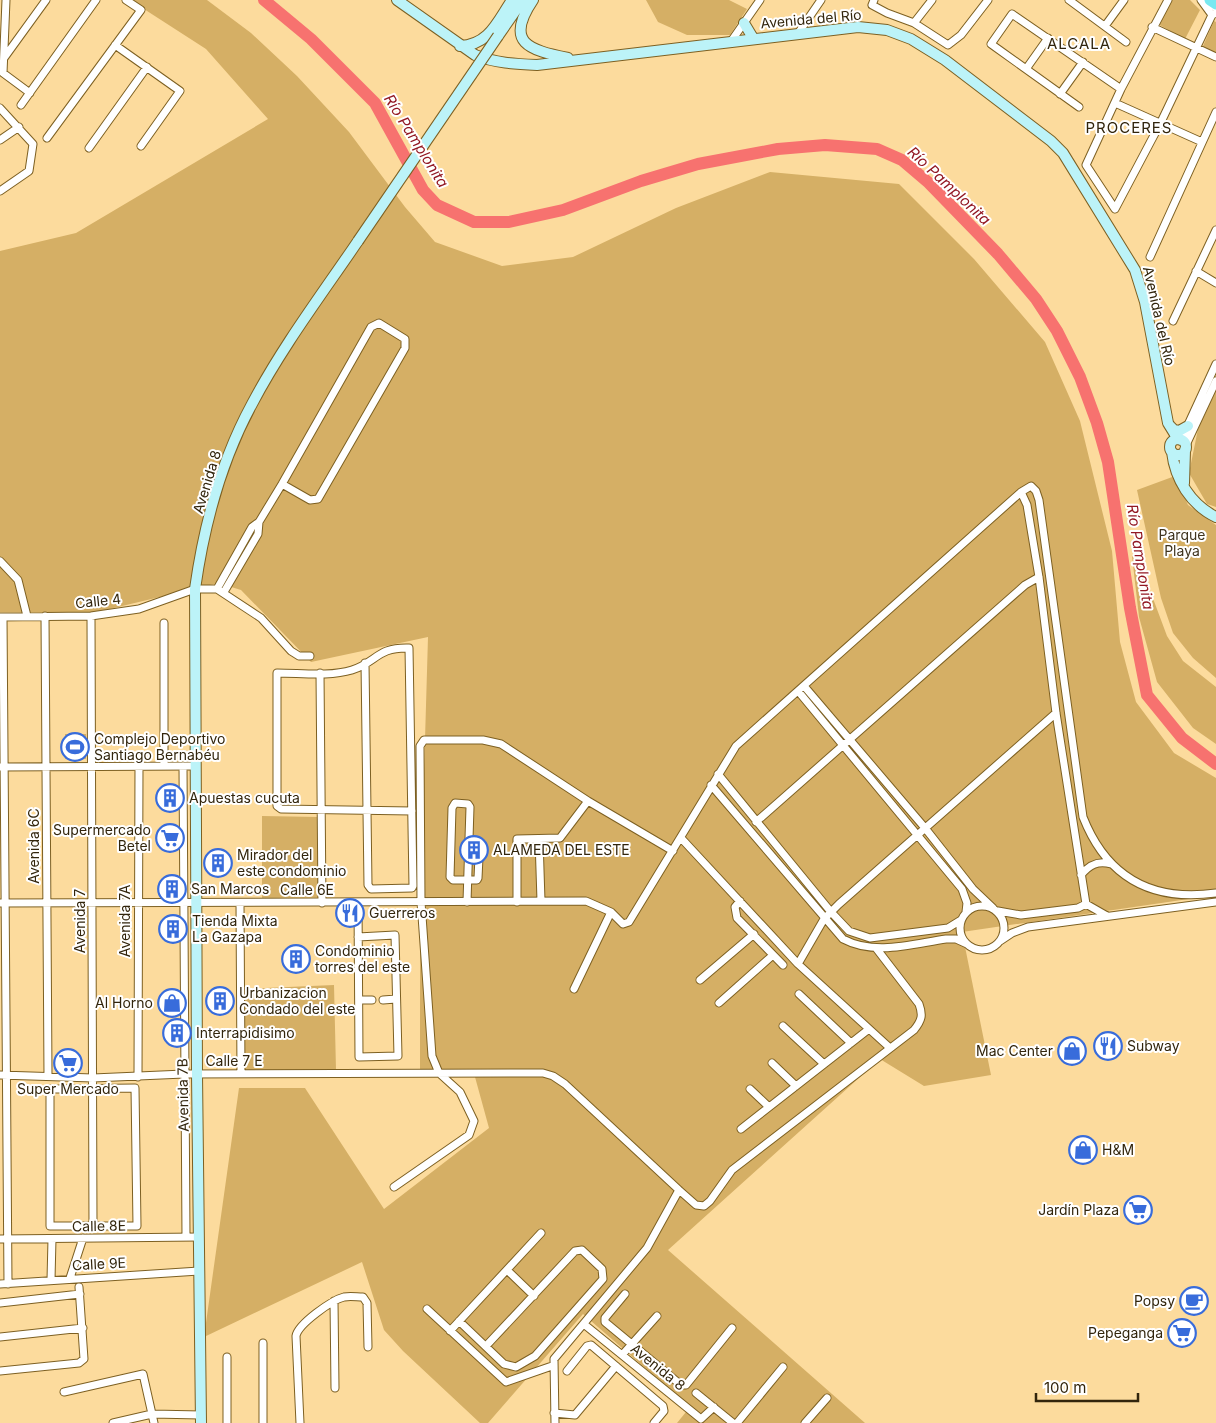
<svg xmlns="http://www.w3.org/2000/svg" width="1216" height="1423" font-family="Inter,sans-serif">
  <rect width="100%" height="100%" fill="#fcdb9d"/>
  <path fill="#d5af65" d="M130 0H207L251 33 297 76 349 132 405 207 435 242 502 266 573 257 676 208 770 172 899 184 974 259 1045 342 1080 421 1112 551 1120 642 1136 702 1174 753 1216 778V895L962 932 991 1075 924 1086 880 1059 668 1250 865 1423H677L690 1407 583 1314 488 1423H480L403 1351 384 1330 362 1262 204 1337 239 1088H305L384 1209 489 1128 475 1077H420V911L428 637 311 662 241 590 218 583 93 613 0 612V251L76 233 268 119 206 49Z
    M646 0H729L747 9 730 35H687L658 22Z
    M1168 0H1190L1200 10 1185 39 1156 23Z
    M1214 21 1216 22V53L1203 46Z
    M1216 390V507L1207 504 1189 473 1198 429Z
    M1175 476 1188 505 1216 525V678L1193 658 1173 633 1161 598 1137 490Z
    M1132 556 1139 561 1167 636 1183 661 1216 687V744L1193 728 1157 682 1139 617Z
    M65 734H86V759H65Z
    M262 816 319 817V898H262Z
    M334 985 336 1070H245V989Z"/>
  <g fill="none" stroke-linecap="round" stroke-linejoin="round">
    <path stroke="#f7726f" stroke-width="12" d="M264 0 311 39 375 103 423 190 437 205 474 222H509L563 210 641 181 698 164 778 149 825 145 877 149 902 160 929 183 998 254 1036 299 1057 331 1080 377 1097 423 1108 462 1130 608 1147 695 1182 738 1216 764"/>
    <defs>
      <path id="street" d="M6 0 3 73 30 93
        M874 0 872 5 887 13 914 23 948 45 961 35 988 0
        M1069 0 1126 42
        M1168 0 1121 89 1086 165 1115 209 1161 122 1212 15 1216 13
        M1201 0 1212 15
        M914 23 932 0
        M1105 26 1124 0
        M1152 27 1216 57
        M797 35 821 0
        M732 40 760 0
        M115 45 180 91 141 146
        M4 58 46 0
        M1026 69 1048 38
        M1060 94 1083 62
        M1115 103 1202 142
        M21 105 96 0
        M1079 107 991 44 1012 14 1121 89
        M0 108 33 144 29 171 0 191
        M47 138 141 10 126 0
        M0 140 19 127
        M89 148 147 67
        M1150 257 1216 112
        M1196 271 1216 283
        M1173 321 1216 230
        M1181 440 1216 364
        M1186 445 1216 381
        M1021 492 1027 505 1039 577 1056 713 1086 904 1107 916
        M0 561 18 580 27 616
        M217 589 252 527 259 522 282 484 371 327 379 323 405 339V348L318 499 310 500 282 484
        M224 592 258 534 259 522
        M45 616 48 1075
        M91 616 93 1226
        M0 617 91 616 139 609 195 589H217L261 618 291 651 299 656H310
        M3 617 8 1284
        M365 663 368 885 371 889 412 888 413 886 409 648C377 647 377 662 352 670 329 677 301 673 277 673V806L281 809 412 811
        M320 673 322 903
        M804 686 925 828 973 889 993 908
        M798 691 962 889 967 903 966 912
        M164 766V623
        M183 766 186 1237
        M0 767 195 766
        M718 774 831 912 849 931 870 938 948 928 961 920
        M711 785 843 939C875 956 912 944 946 939H956L967 944
        M588 801 673 851
        M756 822 1025 585 1039 577
        M681 838 798 964 890 1048
        M539 839 541 901
        M1081 875C1089 865 1098 860 1111 864
        M740 901 735 907 737 918 783 965
        M358 902 359 1057 398 1056 395 935 358 937
        M467 902 470 807 468 804 455 803 452 808 450 877 453 880H477L478 878 479 857 469 854
        M0 903 586 901 611 912 623 924 629 922 736 746 1021 492 1031 486 1036 491 1039 500 1083 817C1107 878 1152 902 1216 893
        M240 903 241 1074
        M960 928a22 22 0 1 1 44 0a22 22 0 1 1-44 0Z
        M998 911 1021 915 1078 908 1086 904
        M1000 941 1012 933 1028 927 1216 902
        M798 964 824 919 839 904 1056 713
        M700 980 754 934
        M574 989 611 912
        M799 994 851 1043
        M359 1000H372
        M383 1000 396 999
        M719 1003 773 955
        M783 1026 824 1064
        M772 1063 796 1086
        M0 1075 93 1078 184 1074 543 1073 553 1076 565 1084 679 1190 696 1205 704 1206 710 1201 732 1170 914 1030C922 1020 923 1015 919 1004L876 948
        M138 1077 139 766
        M135 1088 137 1226H50V1089Z
        M750 1089 769 1107
        M741 1129 869 1029
        M394 1187 469 1135 474 1121 460 1092 439 1073 432 1056 421 902 420 746 424 740H483L501 744 588 801 560 838 517 839V902
        M0 1239 199 1237
        M507 1270 534 1296
        M70 1278 83 1238
        M51 1280 52 1239
        M0 1284 199 1271
        M625 1294 605 1318V1322L681 1385H686L732 1328
        M334 1301 335 1388
        M0 1303 80 1294
        M427 1309 506 1382 552 1366
        M459 1321 504 1364 516 1367 535 1356 603 1279 602 1269 582 1250 575 1251 486 1346
        M585 1325 701 1419 714 1407
        M450 1331 541 1233
        M0 1337 83 1328
        M263 1343V1423
        M622 1355 657 1316
        M227 1357V1423
        M0 1371 79 1363 84 1359 79 1287
        M567 1371 587 1346 591 1345 663 1406 664 1411 654 1423
        M64 1392 143 1374 154 1423
        M696 1393 733 1423
        M554 1413 575 1415 616 1366
        M113 1423 152 1414 201 1415
        M300 1423 296 1336C298 1324 332 1300 344 1297 350 1296 357 1297 363 1297L367 1303 368 1347
        M555 1423 554 1359 647 1248 679 1190
        M737 1423 783 1367
        M805 1423 827 1398"/>
      <path id="secondary" d="M397 0 475 55C495 63 515 64 537 65L858 27 887 30 911 39 945 60 1051 141 1063 153 1135 270 1145 302 1168 423 1176 436 1181 440
        M533 0C504 43 529 50 568 58
        M744 23 753 38
        M498 36 523 0
        M460 46C489 45 497 22 512 0
        M1170 426 1174 430 1179 431 1188 426
        M1170 447a8 8 0 1 1 16 0a8 8 0 1 1-16 0Z
        M1172 452C1175 479 1191 505 1216 517
        M1184 483 1185 450
        M201 1423 197 1074 195 589C204 525 221 461 252 404 282 347 322 294 358 241"/>
      <path id="primary" d="M1210 0 1216 4"/>
    </defs>
    <use href="#street" stroke="#7d6022" stroke-width="9"/>
    <use href="#secondary" stroke="#7d6022" stroke-width="12"/>
    <use href="#primary" stroke="#fff" stroke-width="14"/>
    <use href="#street" stroke="#fff" stroke-width="7"/>
    <use href="#secondary" stroke="#bcf3f8" stroke-width="10"/>
    <use href="#primary" stroke="#78e8f0" stroke-width="11"/>
    <defs>
      <path id="secondary-bridge" d="M358 241 498 36"/>
    </defs>
    <use href="#secondary-bridge" stroke="#7d6022" stroke-width="12" stroke-linecap="butt"/>
    <use href="#secondary-bridge" stroke="#bcf3f8" stroke-width="10"/>
  </g>
  <defs>
    <symbol id="stadium-ring" viewBox="-11 -11 22 22"><circle r="9.5" fill="#fff" stroke="#386cdb" stroke-width="1.5"/><path d="M0-5a6.5 5 0 1 0 0 10a6.5 5 0 1 0 0-10ZM-3.5-1.8h7v3.6h-7Z" fill="#386cdb"/></symbol>
    <symbol id="building-ring" viewBox="-11 -11 22 22"><circle r="9.5" fill="#fff" stroke="#386cdb" stroke-width="1.5"/><path d="M-4-6H4V6H1V3H-1V6H-4ZM-2.5-4.3h1.7v1.8h-1.7ZM.8-4.3h1.7v1.8H.8ZM-2.5-1h1.7V.8h-1.7ZM.8-1h1.7V.8H.8Z" fill="#386cdb"/></symbol>
    <symbol id="supermarket-ring" viewBox="-11 -11 22 22"><circle r="9.5" fill="#fff" stroke="#386cdb" stroke-width="1.5"/><path d="M-6-5.5h2.5l.6 2H6L4.5 2H-2.5L-4.4-4H-6ZM-1.5 3.2a1.3 1.3 0 1 0 .1 0ZM3 3.2a1.3 1.3 0 1 0 .1 0Z" fill="#386cdb"/></symbol>
    <symbol id="restaurant-ring" viewBox="-11 -11 22 22"><circle r="9.5" fill="#fff" stroke="#386cdb" stroke-width="1.5"/><path d="M-5-6h1v4h1v-4h1v4h1v-4h1v5L-1.5 .5V6h-2V.5L-5-1ZM5-6V6H3V1.5H1.5Q1.5-4 5-6Z" fill="#386cdb"/></symbol>
    <symbol id="shop-ring" viewBox="-11 -11 22 22"><circle r="9.5" fill="#fff" stroke="#386cdb" stroke-width="1.5"/><path d="M-5-2.5h2.3a2.7 3.5 0 0 1 5.4 0H5L5.5 6h-11ZM-1.5-2.5h3a1.5 2.3 0 0 0-3 0Z" fill="#386cdb"/></symbol>
    <symbol id="cafe-ring" viewBox="-11 -11 22 22"><circle r="9.5" fill="#fff" stroke="#386cdb" stroke-width="1.5"/><path d="M-5.5-4.5H6V0H3Q3 3.5 0 3.5H-2.5Q-5.5 3.5-5.5 0ZM3-3.2v2h1.7v-2ZM-6 4.5H4V6H-6Z" fill="#386cdb"/></symbol>
  </defs>
  <g fill-rule="evenodd">
    <use href="#stadium-ring" x="59" y="731" width="32" height="32"/>
    <use href="#building-ring" x="154" y="782" width="32" height="32"/>
    <use href="#supermarket-ring" x="154" y="822" width="32" height="32"/>
    <use href="#building-ring" x="458" y="834" width="32" height="32"/>
    <use href="#building-ring" x="202" y="847" width="32" height="32"/>
    <use href="#building-ring" x="156" y="873" width="32" height="32"/>
    <use href="#restaurant-ring" x="334" y="897" width="32" height="32"/>
    <use href="#building-ring" x="157" y="913" width="32" height="32"/>
    <use href="#building-ring" x="280" y="943" width="32" height="32"/>
    <use href="#building-ring" x="204" y="985" width="32" height="32"/>
    <use href="#shop-ring" x="156" y="987" width="32" height="32"/>
    <use href="#building-ring" x="161" y="1017" width="32" height="32"/>
    <use href="#restaurant-ring" x="1092" y="1030" width="32" height="32"/>
    <use href="#shop-ring" x="1056" y="1035" width="32" height="32"/>
    <use href="#supermarket-ring" x="52" y="1047" width="32" height="32"/>
    <use href="#shop-ring" x="1067" y="1134" width="32" height="32"/>
    <use href="#supermarket-ring" x="1122" y="1194" width="32" height="32"/>
    <use href="#cafe-ring" x="1178" y="1285" width="32" height="32"/>
    <use href="#supermarket-ring" x="1166" y="1317" width="32" height="32"/>
  </g>
  <g text-anchor="middle" stroke-width="4" stroke-linejoin="round" paint-order="stroke">
    <g font-size="14" fill="#32250c" stroke="#fff">
      <text transform="translate(811 19) rotate(-5)" y="5">Avenida del Río</text>
      <text transform="translate(1159 316) rotate(77)" y="5">Avenida del Río</text>
      <text transform="translate(207 482) rotate(-73)" y="5">Avenida 8</text>
      <text transform="translate(98 601) rotate(-6)" y="5">Calle 4</text>
      <text transform="translate(34 846) rotate(-90)" y="5">Avenida 6C</text>
      <text x="307" y="895">Calle 6E</text>
      <text transform="translate(80 921) rotate(-90)" y="5">Avenida 7</text>
      <text transform="translate(125 921) rotate(-90)" y="5">Avenida 7A</text>
      <text x="234" y="1066">Calle 7 E</text>
      <text transform="translate(183 1095) rotate(-91)" y="5">Avenida 7B</text>
      <text transform="translate(99 1226) rotate(-1)" y="5">Calle 8E</text>
      <text transform="translate(99 1264) rotate(-3)" y="5">Calle 9E</text>
      <text transform="translate(658 1367) rotate(39)" y="5">Avenida 8</text>
    </g>
    <g font-size="14" fill="#40341e" stroke="#fff">
      <text x="1182" y="540">Parque<tspan x="1182" dy="16">Playa</tspan></text>
    </g>
    <g font-size="14" fill="#32250c" stroke="#fff" text-anchor="start">
      <text x="94" y="744">Complejo Deportivo<tspan x="94" dy="16">Santiago Bernabéu</tspan></text>
      <text x="189" y="803">Apuestas cucuta</text>
      <text x="151" y="835" text-anchor="end">Supermercado<tspan x="151" dy="16">Betel</tspan></text>
      <text x="493" y="855">ALAMEDA DEL ESTE</text>
      <text x="237" y="860">Mirador del<tspan x="237" dy="16">este condominio</tspan></text>
      <text x="191" y="894">San Marcos</text>
      <text x="369" y="918">Guerreros</text>
      <text x="192" y="926">Tienda Mixta<tspan x="192" dy="16">La Gazapa</tspan></text>
      <text x="315" y="956">Condominio<tspan x="315" dy="16">torres del este</tspan></text>
      <text x="239" y="998">Urbanizacion<tspan x="239" dy="16">Condado del este</tspan></text>
      <text x="153" y="1008" text-anchor="end">Al Horno</text>
      <text x="196" y="1038">Interrapidisimo</text>
      <text x="1127" y="1051">Subway</text>
      <text x="1053" y="1056" text-anchor="end">Mac Center</text>
      <text x="68" y="1094" text-anchor="middle">Super Mercado</text>
      <text x="1102" y="1155">H&amp;M</text>
      <text x="1119" y="1215" text-anchor="end">Jardín Plaza</text>
      <text x="1175" y="1306" text-anchor="end">Popsy</text>
      <text x="1163" y="1338" text-anchor="end">Pepeganga</text>
    </g>
    <g font-size="15" letter-spacing="1" fill="#32250c" stroke="#fff">
      <text x="1079" y="49">ALCALA</text>
      <text x="1129" y="133">PROCERES</text>
    </g>
    <g font-size="15" font-style="italic" fill="#921823" stroke="#fff">
      <text transform="translate(416 141) rotate(58)" y="5">Río Pamplonita</text>
      <text transform="translate(949 186) rotate(43)" y="5">Río Pamplonita</text>
      <text transform="translate(1140 557) rotate(81)" y="5">Río Pamplonita</text>
    </g>
  </g>
  <path d="M1036 1393v8h102v-8" fill="none" stroke="#32250c" stroke-width="2.5"/>
  <text x="1044" y="1393" font-size="15" fill="#32250c" stroke="#ffffff" stroke-width="4" paint-order="stroke">100 m</text>
</svg>
